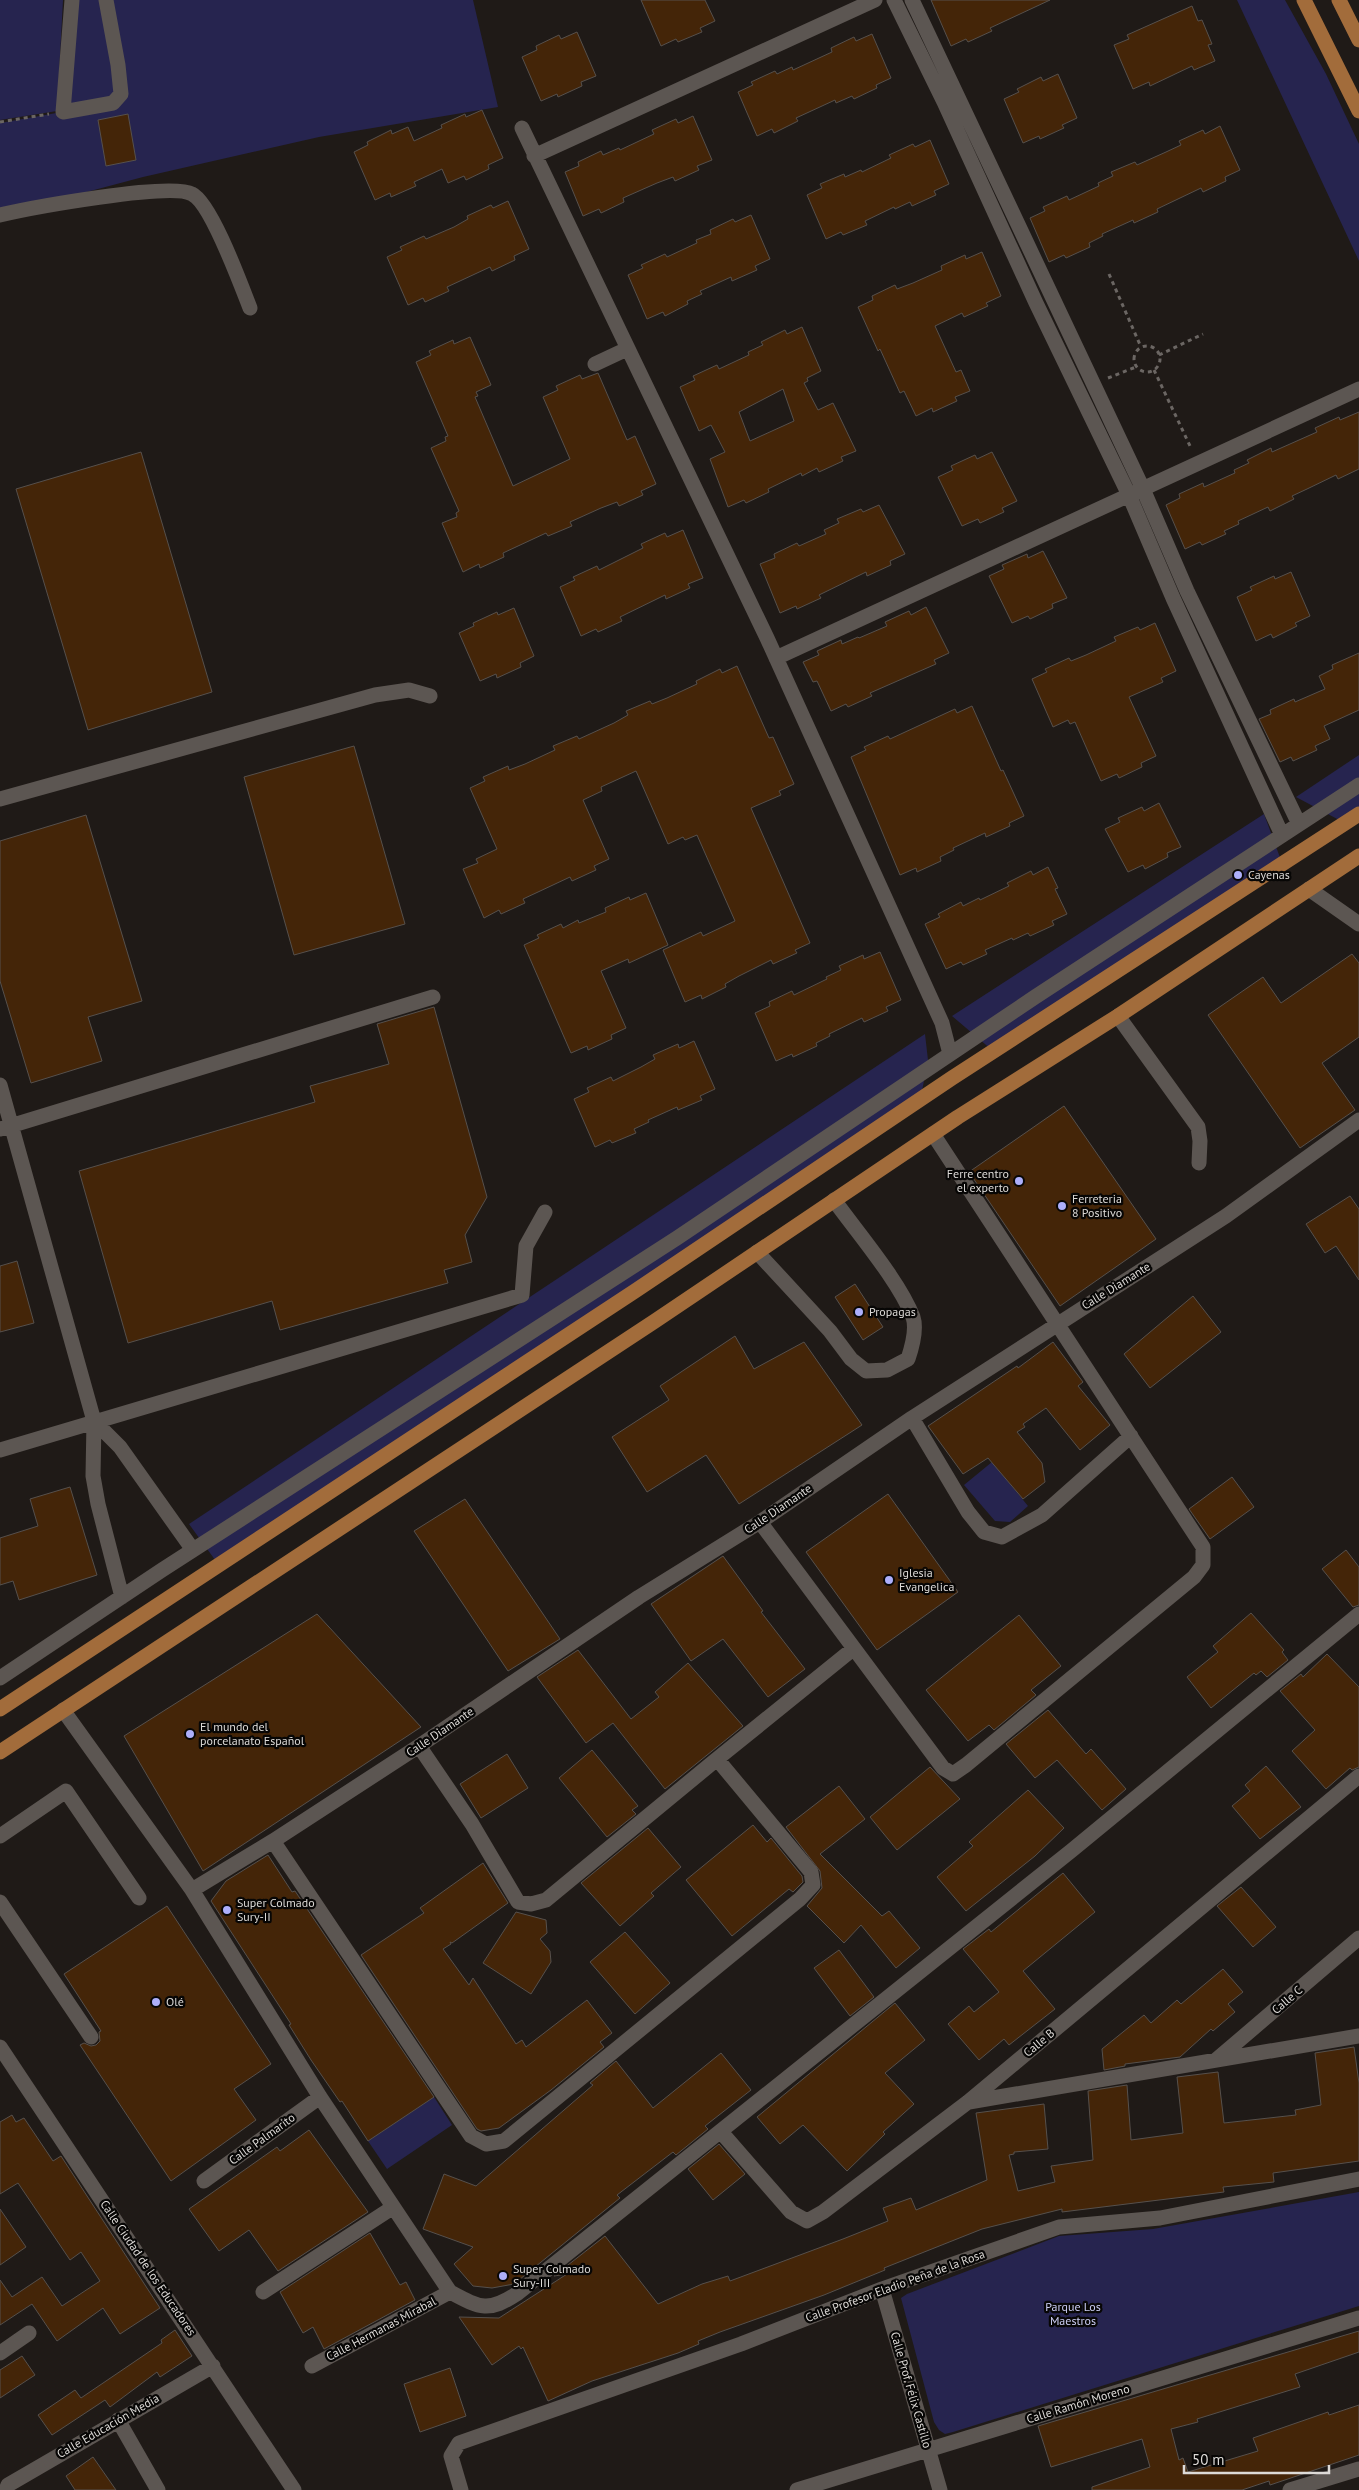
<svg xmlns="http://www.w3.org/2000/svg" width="1359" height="2490" font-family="'PT Sans',sans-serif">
  <rect width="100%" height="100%" fill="#1f1a17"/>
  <path fill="#26244f" d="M0 0H63L57 111 0 120Z
    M74 0H103L115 96 64 111Z
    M106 0H473L498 107 319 137 143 177 0 215V123L113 103 119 98Z
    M1237 0H1285L1326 74 1359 144V261Z
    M1359 755V810L1341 821 1296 797Z
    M1264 814 1282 863 992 1050 952 1016Z
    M925 1034 928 1060 922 1091 218 1564 189 1524Z
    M992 1462 1028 1506 1010 1522 995 1521 964 1485Z
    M434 2097 452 2125 387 2169 368 2141Z
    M1359 2192V2306L953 2432 945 2434 939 2430 934 2422 901 2298 907 2294 1059 2236 1153 2229Z"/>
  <path fill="#442508" stroke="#56504c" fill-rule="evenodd" d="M641 0H705L715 21 700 28 702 32 678 42 676 39 661 46Z
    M931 0H1050L990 28 992 31 968 42 966 39 951 46Z
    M1192 6 1198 21 1202 20 1212 44 1208 45 1215 61 1194 70 1192 66 1150 86 1149 82 1133 89 1114 45 1129 39 1127 35Z
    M577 32 596 76 581 82 582 86 558 97 557 94 541 101 522 57 537 50 536 46 559 35 561 39Z
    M872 34 891 78 876 85 877 88 854 99 852 96 836 103 835 100 796 118 798 121 774 133 772 129 757 136 738 92 753 85 751 82 775 71 777 74 792 67 793 70 832 52 831 48 854 37 856 41Z
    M1058 74 1077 118 1062 125 1064 128 1040 139 1039 136 1023 143 1004 99 1019 92 1017 89 1041 77 1043 81Z
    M482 110 503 158 488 165 489 169 466 180 464 176 448 183 442 169 414 182 416 186 391 197 390 193 375 200 354 152 368 145 367 142 391 130 392 134 408 127 414 141 442 128 441 125 465 114 466 117Z
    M128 114 136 160 106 166 98 120Z
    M693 116 712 160 697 166 699 170 675 181 673 177 657 183 623 198 624 202 601 213 599 209 583 216 565 172 579 166 578 162 601 151 603 155 619 148 620 150 654 134 652 130 676 119 678 123Z
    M1220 126 1240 170 1225 177 1226 181 1203 192 1201 188 1157 209 1158 212 1134 223 1133 220 1102 234 1103 236 1089 243 1090 247 1066 258 1064 255 1049 262 1030 218 1045 211 1043 207 1067 196 1069 200 1099 186 1098 183 1113 176 1111 172 1135 162 1137 165 1166 152 1181 145 1179 141 1203 130 1205 134Z
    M930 140 949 184 934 191 936 195 912 206 910 202 895 209 894 207 865 221 867 225 843 235 841 232 826 239 807 195 822 188 820 184 844 174 845 177 861 170 862 172 891 158 889 155 913 144 915 147Z
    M508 201 529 249 514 256 515 260 492 271 490 267 447 287 449 291 425 302 423 298 408 305 387 257 402 250 400 247 424 236 426 239 454 227 468 219 467 216 491 205 493 208Z
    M751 215 770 259 755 266 757 270 732 281 731 277 700 291 702 294 687 301 688 304 665 316 663 312 647 319 628 275 643 268 641 265 665 254 667 257 697 243 696 240 711 234 710 230 733 219 735 222Z
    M982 252 1001 296 986 303 988 306 964 317 962 313 935 326 956 372 961 370 970 391 955 397 957 401 933 412 932 408 916 416 904 391 900 393 880 349 878 351 858 307 873 300 872 296 895 285 897 289 913 283 942 270 941 266 965 255 966 259Z
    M802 327 821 371 807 378 808 381 804 383 818 410 833 403 856 451 841 457 843 461 819 472 817 468 802 476 801 473 768 489 769 492 746 503 744 500 728 507 710 459 725 452 711 425 699 431 680 387 695 380 693 376 717 365 719 369 749 355 748 352 763 345 761 342 785 330 787 334ZM783 389 794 421 750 441 739 412Z
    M470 337 491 385 476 392 478 396 475 397 513 486 570 459 543 397 558 390 556 386 580 375 582 379 598 373 627 440 635 436 656 484 641 491 643 495 619 506 617 502 601 508 570 522 572 526 548 536 546 533 503 553 504 557 480 568 479 564 463 572 442 523 457 517 456 513 459 511 431 448 446 441 445 437 448 436 416 362 431 355 429 351 453 340 454 344Z
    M1359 412V469L1338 479 1336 475 1307 489 1292 496 1294 499 1270 511 1268 507 1238 521 1239 524 1224 531 1226 534 1202 545 1200 542 1185 549 1166 505 1180 498 1179 494 1203 483 1204 487 1235 473 1234 470 1249 463 1247 460 1271 448 1272 452 1317 432 1315 428 1339 417 1340 420Z
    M141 452 212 692 88 730 16 489Z
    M992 452 1017 501 1002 508 1004 512 980 523 978 519 962 526 938 477 953 470 951 466 975 455 977 459Z
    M879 505 905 554 890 561 891 565 867 576 866 572 819 595 821 598 797 609 796 606 780 613 760 564 775 558 774 554 797 543 799 546 826 534 824 530 839 523 837 519 861 509 863 512Z
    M683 530 703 578 688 584 690 588 666 599 665 595 620 617 622 621 598 632 596 629 581 636 560 587 575 580 573 577 597 566 599 570 643 548 641 544 665 533 667 537Z
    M1043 551 1067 598 1052 604 1053 608 1030 619 1028 616 1012 623 989 576 1004 569 1002 565 1027 554 1028 558Z
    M1291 572 1310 616 1295 623 1297 626 1273 638 1271 634 1256 641 1237 597 1252 590 1250 587 1274 576 1275 579Z
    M926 607 949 653 934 660 936 664 870 693 872 696 848 707 846 704 831 711 817 681 813 682 803 662 819 655 817 651 841 640 842 644 858 637 859 638 887 626 885 622 909 611 911 615Z
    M514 608 534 656 520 663 521 667 497 678 496 674 480 681 459 633 474 626 473 623 497 612 498 615Z
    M1155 623 1176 671 1161 678 1163 682 1129 697 1156 756 1141 763 1142 767 1119 778 1117 774 1101 781 1075 722 1070 724 1068 720 1053 727 1032 679 1047 672 1045 669 1069 658 1071 661 1086 655 1116 641 1114 637 1138 627 1140 630Z
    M1359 653V710L1324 726 1330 739 1315 746 1317 750 1293 761 1291 757 1280 762 1259 719 1271 714 1270 710 1294 699 1295 702 1325 689 1319 676 1333 669 1332 665Z
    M737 666 769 738 773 737 794 784 779 791 781 795 751 808 810 943 795 950 797 953 773 964 771 960 739 976 725 984 726 987 702 999 701 995 685 1002 663 950 701 932 703 936 735 921 697 835 685 840 683 837 668 844 636 771 601 787 602 791 583 800 609 859 594 866 596 870 572 881 570 877 538 892 523 899 525 903 501 914 499 910 484 918 463 869 478 863 476 859 497 849 470 788 485 781 483 777 508 766 509 770 525 764 555 750 553 746 577 736 579 739 614 723 628 715 626 711 650 701 652 704 667 698 697 684 696 681 720 669 722 673Z
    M972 706 1001 771 1003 770 1024 816 1009 823 1010 826 986 837 985 833 953 848 954 850 940 857 941 861 917 872 916 868 900 875 851 757 866 750 864 747 888 736 890 739 955 709 957 713Z
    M354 746 405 924 294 955 244 777Z
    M1159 803 1181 847 1167 853 1168 857 1145 869 1143 865 1128 872 1105 829 1120 822 1118 818 1142 807 1144 811Z
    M86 815 142 1001 88 1017 102 1061 31 1083 0 981V841Z
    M1048 867 1058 888 1055 889 1067 914 1052 921 1054 925 1030 936 1028 933 1013 940 1012 938 985 950 987 954 963 965 961 962 946 969 925 924 940 917 938 914 961 902 963 906 979 898 980 900 1009 886 1007 883 1031 871 1033 875Z
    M646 893 668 945 629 963 628 959 601 971 626 1028 611 1035 612 1039 588 1050 587 1046 571 1053 524 945 539 938 537 935 561 924 563 928 578 920 579 923 606 912 605 908 629 897 630 900Z
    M880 952 901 1000 886 1007 888 1011 864 1022 862 1018 829 1034 830 1036 816 1043 817 1046 793 1057 792 1054 776 1061 755 1013 770 1006 769 1002 792 991 794 995 827 979 826 977 841 970 839 966 863 955 864 959Z
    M1352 954 1359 963V1037L1322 1063 1355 1110 1300 1148 1208 1015 1263 977 1281 1003Z
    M434 1007 487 1197 465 1235 472 1262 444 1270 448 1283 280 1330 272 1301 128 1343 79 1171 315 1102 310 1086 389 1064 377 1024Z
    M694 1041 715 1089 700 1096 702 1100 678 1110 677 1107 648 1120 649 1122 634 1129 636 1133 612 1143 610 1140 595 1147 574 1099 589 1092 587 1088 611 1077 613 1081 641 1067 655 1059 653 1055 678 1044 679 1048Z
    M1064 1106 1156 1239 1060 1306 969 1172Z
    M1350 1196 1359 1209V1280L1336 1246 1325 1253 1306 1224Z
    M17 1261 34 1323 0 1332V1266Z
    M855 1284 883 1327 863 1340 835 1297Z
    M1193 1296 1221 1332 1150 1388 1124 1354Z
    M735 1336 754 1369 804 1342 862 1425 739 1504 706 1455 647 1492 612 1437 669 1400 660 1386Z
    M1053 1342 1083 1382 1078 1386 1110 1425 1080 1450 1046 1408 1023 1424 1025 1427 1017 1432 1042 1463 1045 1482 1023 1499 988 1458 963 1474 928 1426 1017 1366 1018 1368Z
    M1232 1477 1254 1507 1210 1539 1189 1509Z
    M70 1487 97 1575 19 1600 13 1581 0 1585V1538L38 1526 30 1499Z
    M888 1494 958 1592 877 1650 806 1552Z
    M465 1499 560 1639 508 1671 414 1531Z
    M1346 1550 1359 1567V1605L1353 1607 1322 1569Z
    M723 1556 763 1611 761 1612 805 1669 768 1697 723 1639 691 1661 651 1604Z
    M1251 1613 1284 1650 1282 1652 1288 1660 1267 1677 1261 1671 1256 1675 1254 1673 1211 1708 1187 1677 1218 1652 1213 1646Z
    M317 1614 421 1727 203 1871 124 1736Z
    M1019 1615 1061 1666 1031 1690 1036 1695 994 1730 989 1725 968 1741 926 1690Z
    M578 1650 631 1719 659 1697 655 1692 688 1663 743 1726 665 1789 613 1723 586 1743 537 1677Z
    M1327 1654 1359 1687V1767L1352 1770 1350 1768 1326 1789 1292 1751 1315 1730 1280 1691 1301 1674 1303 1677Z
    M1048 1710 1086 1754 1091 1749 1126 1789 1102 1810 1057 1760 1035 1778 1006 1744Z
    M592 1750 638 1806 632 1810 636 1814 607 1837 559 1778Z
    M507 1754 528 1788 481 1818 460 1784Z
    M1266 1766 1301 1807 1260 1839 1232 1806 1250 1791 1245 1785Z
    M930 1767 960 1799 897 1850 870 1817Z
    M839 1786 865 1819 820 1854 882 1916 889 1911 920 1948 896 1968 861 1925 844 1943 807 1906 822 1888 820 1871 786 1827Z
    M1028 1790 1064 1828 1035 1856 966 1911 937 1877 973 1846 969 1842Z
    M753 1825 767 1842 771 1838 802 1876 803 1882 793 1892 789 1889 732 1936 686 1880Z
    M648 1828 681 1867 651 1893 654 1896 620 1926 581 1883Z
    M268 1855 292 1892 295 1891 434 2097 368 2141 342 2101 340 2102 311 2060 289 2025 291 2024 211 1901 226 1881Z
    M483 1863 508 1903 452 1943 450 1942 451 1944 443 1949 469 1985 473 1978 516 2044 522 2040 526 2047 587 2000 612 2033 600 2042 604 2047 551 2090 499 2128 481 2131 477 2129 361 1955 424 1913 420 1908Z
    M1063 1873 1095 1912 1023 1971 1055 2009 1009 2045 1004 2039 979 2060 948 2024 969 2006 974 2012 999 1992 963 1949 989 1929 991 1932Z
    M1241 1887 1276 1927 1253 1947 1217 1906Z
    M167 1906 271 2064 234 2089 256 2120 171 2181 80 2045 84 2043 91 2046 96 2045 100 2041 99 2032 101 2031 64 1974Z
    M516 1912 546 1920 547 1933 540 1939 550 1951 551 1962 531 1994 483 1963Z
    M625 1932 670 1983 635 2014 590 1962Z
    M839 1950 874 1997 850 2016 814 1968Z
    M1223 1969 1243 1992 1228 2004 1235 2012 1213 2031 1211 2029 1180 2057 1125 2064V2066L1104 2070 1102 2049 1144 2015 1151 2023 1177 2000 1181 2004Z
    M895 2003 925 2040 885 2073 914 2104 883 2132 885 2134 847 2171 803 2125 780 2144 757 2117Z
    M1354 2047 1359 2083V2161L1273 2173 1274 2182 1223 2187 1224 2192 1062 2212V2209L982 2229 884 2268 885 2270 824 2295 720 2332 698 2341 699 2344 678 2353 592 2381 548 2401 523 2347 521 2349 519 2346 492 2365 459 2317 499 2318 567 2274 554 2276 605 2236 658 2304 702 2284 728 2276 730 2281 843 2239 888 2221 883 2208 911 2198 916 2210 987 2180 976 2113 1044 2104 1048 2149 1014 2152V2154L1009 2155 1018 2191 1055 2182 1051 2166 1093 2160 1088 2091 1127 2085 1131 2140 1183 2133 1177 2077 1218 2072 1224 2123 1296 2115 1295 2110 1321 2105 1315 2053Z
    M721 2053 751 2090 705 2126 708 2129 676 2155 673 2152 617 2195 620 2198 514 2284 492 2288 473 2286 454 2264 473 2247 423 2229 444 2174 476 2186 593 2085 590 2083 616 2061 653 2108Z
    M12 2115 16 2122 24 2118 53 2161 61 2156 160 2308 120 2334 103 2308 57 2341 32 2304 0 2325V2280L12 2297 42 2277 62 2306 100 2281 81 2252 70 2260 18 2183 0 2194V2122Z
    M309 2130 368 2212 278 2271 249 2230 219 2251 189 2209 277 2147 280 2151Z
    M719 2144 745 2174 713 2200 688 2169Z
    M0 2209 26 2247 0 2265Z
    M370 2233 400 2285 406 2282 415 2300 324 2349 313 2327 303 2333 280 2292Z
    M175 2330 192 2356 160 2377 157 2372 110 2407 105 2400 52 2435 38 2415 75 2390 81 2398 162 2343 161 2340Z
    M1359 2331V2352L1295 2374 1300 2387 1197 2419 1198 2422 1171 2429 1179 2460 1183 2458 1188 2472 1258 2451 1253 2438 1328 2412 1329 2415 1359 2405V2455L1270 2485 1269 2481 1242 2490H1092V2487L1150 2467 1142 2439 1051 2467 1038 2426Z
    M22 2356 35 2375 0 2398V2370Z
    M450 2368 466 2416 420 2432 404 2384Z
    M93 2457 116 2490H75L66 2476Z"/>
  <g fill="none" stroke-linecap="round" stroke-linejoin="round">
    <path stroke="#6b6663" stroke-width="3" stroke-dasharray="4 4" stroke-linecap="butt" d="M0 122 49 114
      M1109 274 1141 347
      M1134 359a13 13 0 1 1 26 0a13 13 0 1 1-26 0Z
      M1159 355 1203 334
      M1154 370 1191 448
      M1108 378 1136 367"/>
    <path stroke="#5c5652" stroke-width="15" d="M72 0 63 112 113 103 121 94 118 65 106 0
      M894 0 944 102 1036 303 1129 495 1173 598 1282 835
      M912 0 1143 489 1187 591 1299 824
      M522 128 767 638 942 1023 950 1054
      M534 156 875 0
      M0 215C30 208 170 182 192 194 211 203 241 285 250 308
      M595 364 627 349
      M776 658 1359 389
      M0 799 375 695 409 690 430 696
      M1309 889 1359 924
      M1118 1016 1198 1127 1200 1141 1199 1163
      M0 1085 94 1421 93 1476 98 1504 122 1597
      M0 1129 433 997
      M757 1252 830 1331 851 1359 866 1371 887 1370 908 1359C912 1347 917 1329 913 1317 899 1281 857 1232 834 1200
      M912 1418 968 1512 984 1532 1002 1537 1042 1515 1131 1436
      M94 1421 120 1447 193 1550
      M0 1450 522 1295 526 1246 545 1212
      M760 1522 943 1768 953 1774 966 1765 1194 1577 1203 1565V1547L933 1134
      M0 1678 162 1570 677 1238 1035 997 1359 785
      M63 1710 192 1890 320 2097 450 2292C480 2308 488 2313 518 2293L1071 1851 1359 1614
      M419 1746 472 1824 518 1902 531 1904 546 1900 717 1759
      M0 1836 66 1791 139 1898
      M273 1841 471 2136 486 2144 504 2141 800 1899 813 1885 811 1872 717 1759 853 1649
      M192 1890 273 1841 419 1746 639 1597 760 1522 912 1418 1226 1216 1359 1120
      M0 1902 91 2037
      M0 2047 294 2490
      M1216 2060 1359 1938
      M969 2102 1359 2036
      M722 2133 791 2212 807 2221 823 2212 968 2102 1359 1776
      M204 2181 320 2097
      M882 2289 940 2490
      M263 2292 392 2208
      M0 2353 29 2333
      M312 2366 450 2292
      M118 2420 158 2490
      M6 2490 8 2485 213 2366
      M461 2490 451 2456 459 2443 741 2344 882 2289 1059 2227 1160 2218 1359 2179
      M797 2490 1359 2318
      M1290 2490 1359 2469"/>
    <path stroke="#a26c3b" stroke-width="15" d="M1304 0 1359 111
      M1339 0 1359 40
      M0 1709 635 1291 952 1078 1359 814
      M0 1752 655 1321 958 1117 1118 1016 1359 856"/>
  </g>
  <g fill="#adaffb" stroke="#070605" stroke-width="2">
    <circle cx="1238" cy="875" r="5"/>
    <circle cx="1019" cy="1181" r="5"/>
    <circle cx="1062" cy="1206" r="5"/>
    <circle cx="859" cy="1312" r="5"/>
    <circle cx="889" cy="1580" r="5"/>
    <circle cx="190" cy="1734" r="5"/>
    <circle cx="227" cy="1910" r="5"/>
    <circle cx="156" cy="2002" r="5"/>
    <circle cx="503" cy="2276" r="5"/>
  </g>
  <g text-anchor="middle" stroke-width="4.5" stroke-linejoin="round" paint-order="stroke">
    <g font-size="12" fill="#dddad7" stroke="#070605" text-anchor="start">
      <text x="1248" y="879">Cayenas</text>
      <text x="1009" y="1178" text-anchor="end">Ferre centro<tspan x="1009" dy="14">el experto</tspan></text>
      <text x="1072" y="1203">Ferreteria<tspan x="1072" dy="14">8 Positivo</tspan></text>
      <text x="869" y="1316">Propagas</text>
      <text x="899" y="1577">Iglesia<tspan x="899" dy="14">Evangelica</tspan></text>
      <text x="200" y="1731">El mundo del<tspan x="200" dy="14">porcelanato Español</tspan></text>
      <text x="237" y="1907">Super Colmado<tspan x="237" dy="14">Sury-II</tspan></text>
      <text x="166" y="2006">Olé</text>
      <text x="513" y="2273">Super Colmado<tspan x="513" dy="14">Sury-III</tspan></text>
    </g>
    <g font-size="12" fill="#dddad7" stroke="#070605">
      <text transform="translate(1116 1286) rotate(-32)" y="4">Calle Diamante</text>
      <text transform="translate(778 1509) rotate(-34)" y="4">Calle Diamante</text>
      <text transform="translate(440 1732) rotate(-34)" y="4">Calle Diamante</text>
      <text transform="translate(1287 2000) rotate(-41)" y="4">Calle C</text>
      <text transform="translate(1039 2043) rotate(-40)" y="4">Calle B</text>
      <text transform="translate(262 2139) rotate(-36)" y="4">Calle Palmarito</text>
      <text transform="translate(148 2268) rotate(56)" y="4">Calle Ciudad de los Educadores</text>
      <text transform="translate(895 2286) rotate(-20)" y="4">Calle Profesor Eladio Peña de la Rosa</text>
      <text transform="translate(381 2329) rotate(-28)" y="4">Calle Hermanas Mirabal</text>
      <text transform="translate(911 2390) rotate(74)" y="4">Calle Prof. Félix Castillo</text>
      <text transform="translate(1078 2404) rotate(-17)" y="4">Calle Ramón Moreno</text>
      <text transform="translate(108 2426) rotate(-30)" y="4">Calle Educación Media</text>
    </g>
    <g font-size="12" fill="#cccef5" stroke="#070605">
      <text x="1073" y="2311">Parque Los<tspan x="1073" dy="14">Maestros</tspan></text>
    </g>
  </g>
  <path d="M1184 2465v8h145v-8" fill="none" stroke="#dddad7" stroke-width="2.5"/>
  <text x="1192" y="2465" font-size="15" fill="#dddad7" stroke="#070605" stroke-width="4" paint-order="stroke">50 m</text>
</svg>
